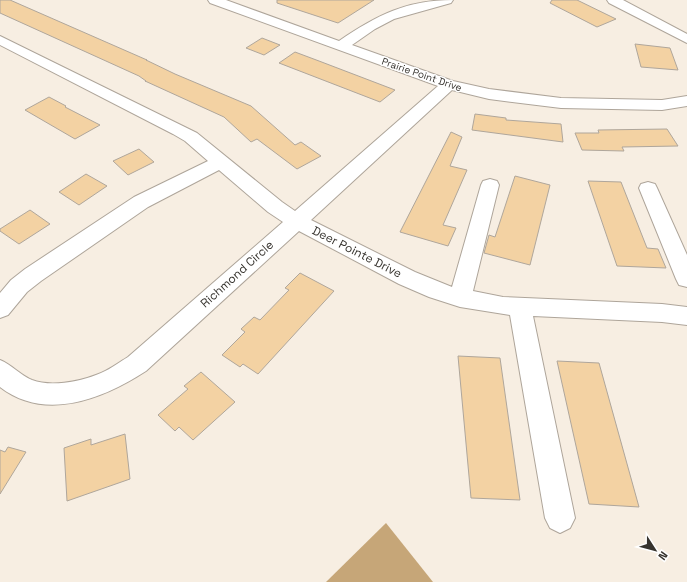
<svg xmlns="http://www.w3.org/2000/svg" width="687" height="582" font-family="'Space Grotesk',sans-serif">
  <rect width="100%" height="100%" fill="#f7eee2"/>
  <path fill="#c6a678" d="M386 523 433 582H326Z"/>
  <path fill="#f3d2a3" stroke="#afa69b" d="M0 0H10L147 60H146L175 74 251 106 295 145 301 142 321 156 297 169 257 139 251 142 224 117 145 81H146L139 76 0 13Z
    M277 0H374L338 23 277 3Z
    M552 0H577L616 19 597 27 550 3Z
    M262 38 280 45 264 55 246 48Z
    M635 44 670 48 678 70 641 67Z
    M295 52 319 61 395 90 380 102 279 63Z
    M49 97 66 106 65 107 100 125 75 139 25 110Z
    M475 114 506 118V120L561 124 563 142 472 130Z
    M667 129 678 146 622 147 624 151 582 150 575 133H599L598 130Z
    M451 132 462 137 450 166 467 170 443 225 456 228 448 246 400 232Z
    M139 149 154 162 128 175 113 161Z
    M86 174 107 186 79 205 59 192Z
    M515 176 550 185 530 265 484 253 489 235 495 237Z
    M588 181 621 182 647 248 658 249 666 268 617 266Z
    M30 210 50 224 19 244 0 231V229Z
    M300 273 334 291 258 374 243 364 240 367 222 355 245 332 241 329 254 317 260 320 289 290 285 288Z
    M458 356 500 358 520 500 471 498Z
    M557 361 599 363 639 507 589 504Z
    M201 372 235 402 193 440 179 427 175 431 158 415 188 389 184 386Z
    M125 434 130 479 67 501 64 448 91 439V445Z
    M8 447 26 452 0 494V450L5 452Z"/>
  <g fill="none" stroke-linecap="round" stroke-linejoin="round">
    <defs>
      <path id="minor" d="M208 0H226L339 41C377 15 407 0 453 0L451 3 394 19 375 29 352 45 453 81 489 89 561 98 662 100 687 96V106L662 110 561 108 489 99 452 90 311 220 415 272 452 287 481 185 483 181 490 179 497 181 499 185 473 291 503 297 662 304 687 307V325L662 322 533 316 575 518 570 528 560 533 550 528 545 518 510 315 460 307 429 297 399 284 299 231 146 371C103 399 45 422 0 387V360C12 365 20 375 32 380 50 387 78 382 96 375 108 371 118 363 128 357L283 222 268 212 219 170 148 207 41 281 27 292 8 315 0 318V293L11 280 25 269 134 197 208 161 185 141 173 134 0 45V36L197 133 282 202 295 211 438 86 210 3Z
        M607 0H623L687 34V43L609 3Z
        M648 182 655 184 657 188 687 255V287L679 285 676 279 639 188 641 184Z"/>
    </defs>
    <use href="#minor" stroke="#aea59a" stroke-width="2"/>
    <use href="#minor" fill="#fff" fill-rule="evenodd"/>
  </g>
  <g text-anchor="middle" stroke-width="3" stroke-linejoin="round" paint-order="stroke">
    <g font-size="10" fill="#36332e" stroke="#fff">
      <text transform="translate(422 74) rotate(19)" y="4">Prairie Point Drive</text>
    </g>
    <g font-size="12" fill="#36332e" stroke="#fff">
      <text transform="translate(357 252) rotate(27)" y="4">Deer Pointe Drive</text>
      <text transform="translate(237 274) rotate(-42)" y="4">Richmond Circle</text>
    </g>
  </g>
  <g transform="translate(655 550) rotate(126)" stroke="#ffffff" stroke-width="3" paint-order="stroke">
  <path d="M0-3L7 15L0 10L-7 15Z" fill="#36332e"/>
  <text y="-6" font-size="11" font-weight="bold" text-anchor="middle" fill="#36332e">N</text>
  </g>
</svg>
